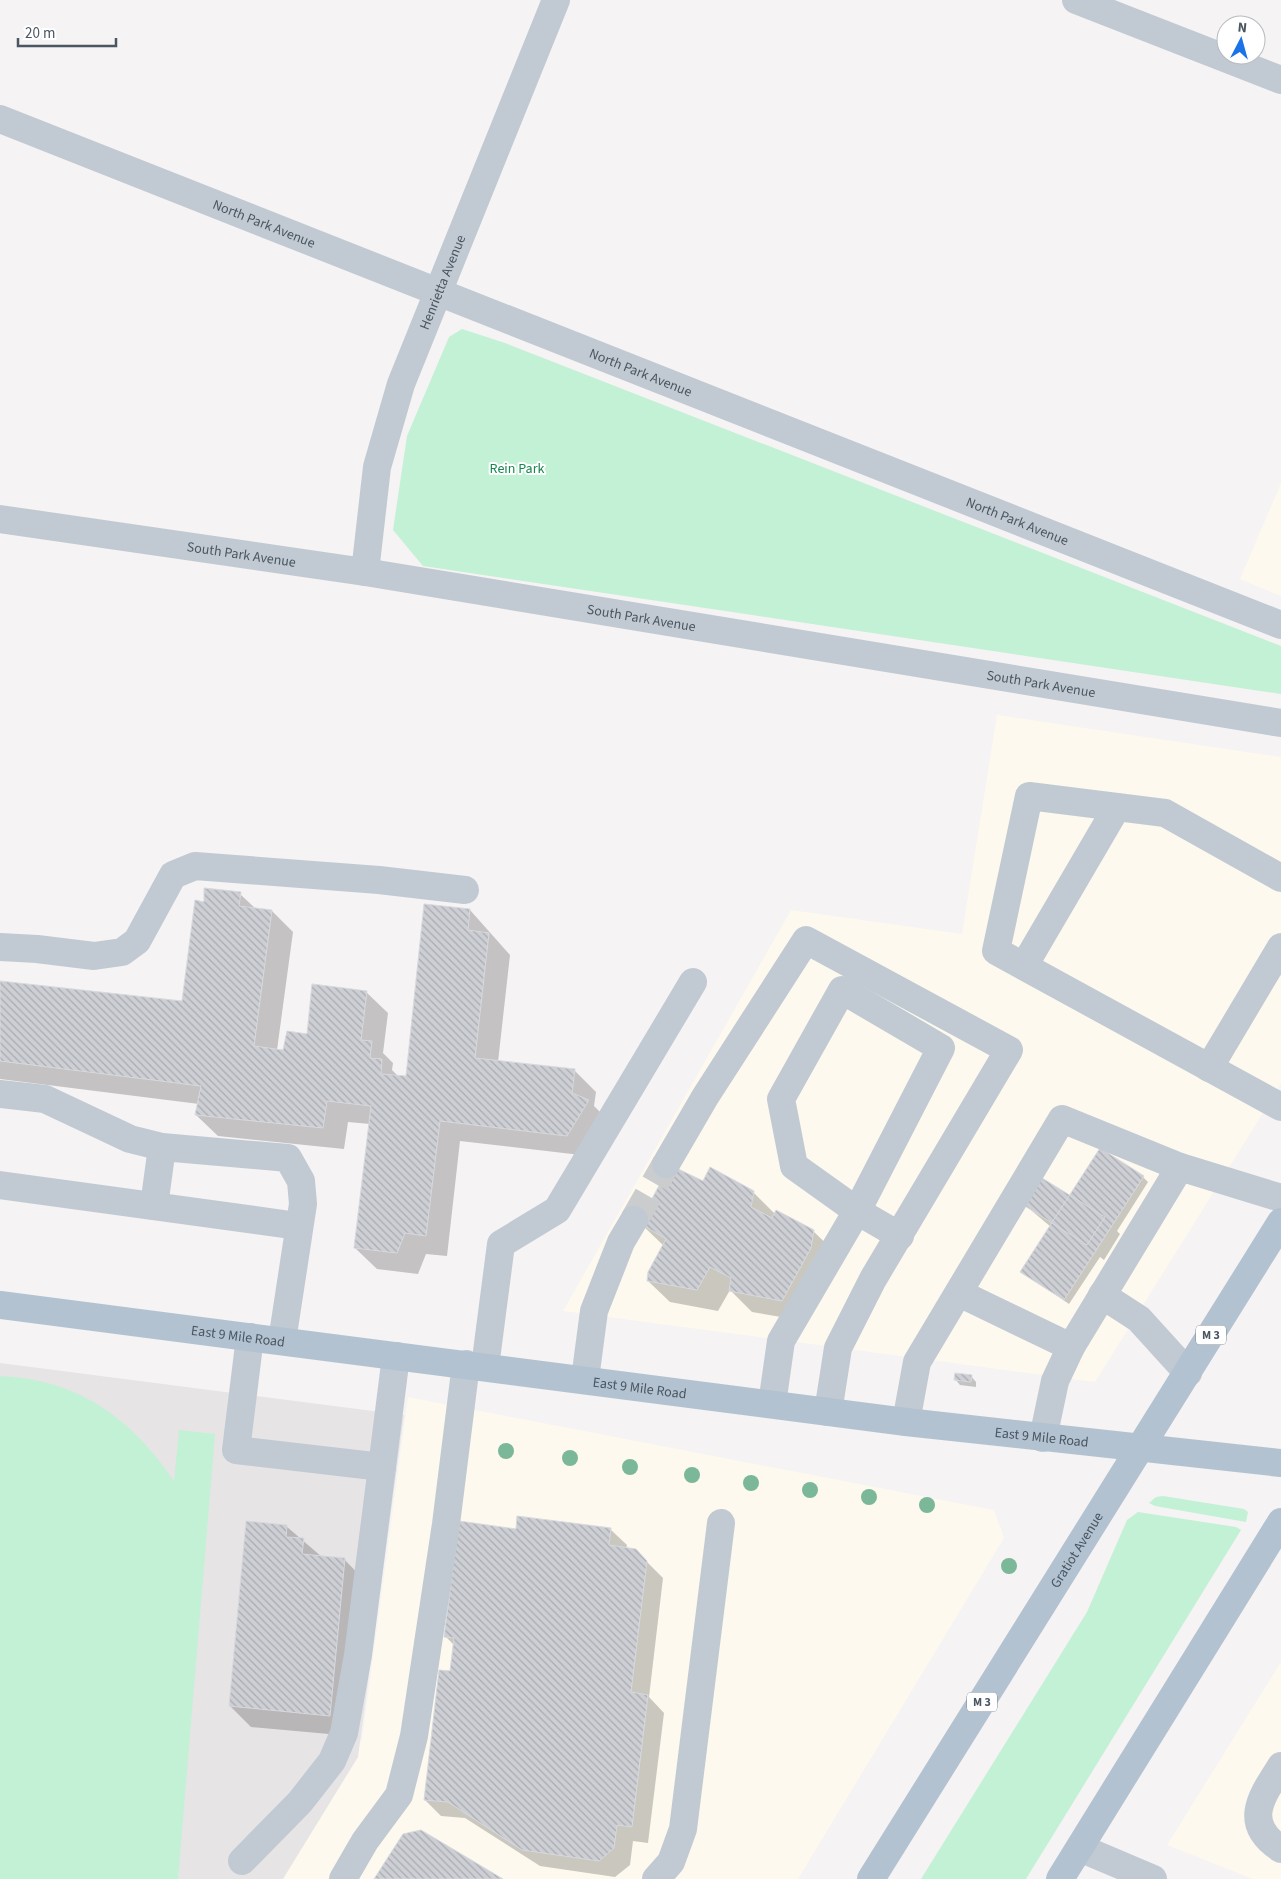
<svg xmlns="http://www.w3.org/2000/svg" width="1281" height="1879" font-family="'Source Sans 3',sans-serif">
  <defs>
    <pattern id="building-back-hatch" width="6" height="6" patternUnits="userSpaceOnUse" patternTransform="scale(1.25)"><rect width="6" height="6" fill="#cdcfd5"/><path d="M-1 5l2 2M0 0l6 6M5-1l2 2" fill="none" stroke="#a8abb0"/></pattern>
  </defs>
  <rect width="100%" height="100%" fill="#f5f3f3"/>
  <path fill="#fdf9ef" d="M1281 483V596L1240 579Z
    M997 715 1281 757V1084L1095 1382 563 1311 791 910 962 934Z
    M408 1397 994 1510 1004 1538 798 1879H276L362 1740Z
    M1281 1662V1879H1253L1167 1845Z"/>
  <path fill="#e6e4e5" d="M0 1363 404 1415 358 1757 283 1879H0Z"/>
  <path fill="#c3f1d5" d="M462 329 505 343 1281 646V694L423 566 393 530 407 436 449 337Z
    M0 1376C78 1379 131 1418 174 1481L179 1430 215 1434 178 1879H0Z
    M1163 1496 1244 1509 1248 1512 1246 1522 1155 1506 1149 1503 1156 1497Z
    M1138 1512 1236 1527 1241 1530 1026 1879H921L1087 1612 1127 1520Z"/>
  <path fill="#0003" d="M240 894 256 909 272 911 293 932 277 1050 284 1051 366 992 388 1013 383 1053 393 1063 392 1070 399 1077H407L470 910 510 955 498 1062 574 1070 596 1092 594 1106 610 1122 589 1156 460 1141 447 1256 426 1254 418 1274 377 1269 355 1248 370 1124 348 1122 344 1149 218 1136 196 1115 199 1104 0 1079V982L183 1003 205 904Z
    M1143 1177 1148 1182 1117 1231 1120 1234 1104 1260 1100 1257 1069 1304 1022 1272 1051 1227 1026 1206 1070 1197Z
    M703 1183 753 1192 775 1214 813 1231 835 1252 804 1321 752 1312 730 1290 718 1311 670 1302 648 1281 664 1246 640 1223Z
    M971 1376 976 1382V1387L960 1385 955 1379Z
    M286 1526 322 1557 344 1559 365 1581 351 1736 251 1727 230 1706Z
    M610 1529 627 1545 626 1549 635 1550 663 1578 649 1697 664 1713 648 1843 633 1841 630 1865 615 1877 540 1866 465 1818 441 1816 425 1800 451 1672 454 1645 446 1637 517 1530Z"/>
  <path fill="url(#building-back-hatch)" stroke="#d7d9de" d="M204 888 241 892 239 906 272 910 254 1046 283 1050 287 1031 307 1034 312 984 367 991 361 1040 372 1041 370 1058 382 1059 381 1074 406 1076 424 904 470 909 468 930 489 933 475 1058 575 1069 572 1093 589 1100 567 1136 440 1121 426 1236 405 1233 397 1253 354 1248 371 1106 327 1101 323 1128 195 1115 201 1086 0 1061V981L182 1001 195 900 204 902Z
    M1100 1148 1144 1176 1064 1300 1020 1272Z
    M670 1165 703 1181 710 1167 754 1191 751 1207 772 1218 776 1210 814 1230 811 1248 782 1301 729 1291 731 1278 710 1267 697 1290 647 1281 648 1272 666 1239 639 1223Z
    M1042 1178 1105 1217 1087 1245 1025 1206Z
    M955 1373 972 1375 971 1382 954 1380Z
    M517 1516 611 1528 609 1545 636 1549 647 1561 631 1692 648 1695 632 1827 617 1825 614 1848 599 1861 522 1850 448 1802 424 1800 439 1670 450 1671 454 1638 444 1637 459 1521 516 1529Z
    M246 1521 287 1525 286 1537 304 1538 302 1554 345 1558 330 1716 229 1706Z
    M421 1830 503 1879H374L403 1834Z"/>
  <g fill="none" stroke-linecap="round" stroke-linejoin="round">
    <path stroke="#caccce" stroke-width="28" stroke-dasharray="28 14" stroke-linecap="butt" d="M634 1220 666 1164"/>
    <g stroke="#c1cad2" stroke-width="28">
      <path d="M1076 0 1281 80"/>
      <path id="s1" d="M0 119 1281 625"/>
      <path id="s2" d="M0 519 365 572 1281 723"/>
      <path id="s3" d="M365 572 377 467 401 384 556 0"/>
      <path d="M1281 878 1165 813 1029 796 996 951 1281 1107"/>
      <path d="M0 947 37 949 94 956 122 952 137 941 173 875 195 866 379 880 465 890"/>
      <path d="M1024 966 1117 807"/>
      <path d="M1209 1068 1281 947"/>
      <path d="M0 1094 45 1099 130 1139 162 1147 288 1158 301 1181 303 1204 282 1341"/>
      <path d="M666 1164 705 1097 806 940 1009 1050 873 1279 838 1348 828 1412"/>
      <path d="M0 1185 298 1226"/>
      <path d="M154 1206 162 1147"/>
      <path d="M959 1293 1071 1347 1180 1167"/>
      <path d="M1102 1295 1139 1319 1188 1373"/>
      <path d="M250 1337 236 1450 382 1467 396 1356"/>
      <path d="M485 1367 501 1244 557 1210 693 982"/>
      <path d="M585 1379 594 1311 621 1242 634 1220"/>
      <path d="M772 1404 781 1341 857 1211 941 1048 842 990 781 1099 794 1166 857 1211 900 1236"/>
      <path d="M906 1422 917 1362 1062 1119 1180 1167 1281 1198"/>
      <path d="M1043 1438 1055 1381 1071 1347"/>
      <path d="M1281 1766C1262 1796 1241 1823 1281 1849"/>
      <path d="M1080 1848 1153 1879"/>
      <path d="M242 1861 300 1802 332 1761 344 1733 358 1655 382 1467"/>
      <path d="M343 1879 365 1841 399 1795 414 1736 446 1524 466 1364"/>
      <path d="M656 1879 671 1862 683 1829 721 1523"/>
    </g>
    <g stroke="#b3c2d1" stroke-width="28">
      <path id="s4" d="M0 1305 906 1422 1281 1463"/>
      <path id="s5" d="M871 1879 1281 1222"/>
      <path d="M1060 1879 1281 1522"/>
    </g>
  </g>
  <g fill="#7bb799">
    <circle cx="506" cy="1451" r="8"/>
    <circle cx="570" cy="1458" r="8"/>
    <circle cx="630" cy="1467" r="8"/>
    <circle cx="692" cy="1475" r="8"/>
    <circle cx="751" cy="1483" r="8"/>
    <circle cx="810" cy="1490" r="8"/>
    <circle cx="869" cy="1497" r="8"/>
    <circle cx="927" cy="1505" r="8"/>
    <circle cx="1009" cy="1566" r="8"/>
  </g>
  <g text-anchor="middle" stroke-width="4" stroke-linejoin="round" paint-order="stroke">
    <g fill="#fff" stroke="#808990" stroke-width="1">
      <rect x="1196" y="1325.5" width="30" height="19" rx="4"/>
      <rect x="967" y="1692.5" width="30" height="19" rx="4"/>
    </g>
    <g font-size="12" font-weight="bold" fill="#4a5661">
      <text x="1211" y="1339">M 3</text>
      <text x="982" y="1706">M 3</text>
    </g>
    <g font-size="14" fill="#4a5661" stroke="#fff">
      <text dy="5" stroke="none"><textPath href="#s1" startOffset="284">North Park Avenue</textPath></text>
      <text dy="5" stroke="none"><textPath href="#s3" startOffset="302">Henrietta Avenue</textPath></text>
      <text dy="5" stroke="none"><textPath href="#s1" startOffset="689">North Park Avenue</textPath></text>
      <text dy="5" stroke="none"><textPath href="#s1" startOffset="1094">North Park Avenue</textPath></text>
      <text dy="5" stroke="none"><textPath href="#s2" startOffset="244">South Park Avenue</textPath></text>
      <text dy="5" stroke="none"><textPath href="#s2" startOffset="649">South Park Avenue</textPath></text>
      <text dy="5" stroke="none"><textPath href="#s2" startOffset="1054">South Park Avenue</textPath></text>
      <text dy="5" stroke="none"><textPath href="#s4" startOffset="240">East 9 Mile Road</textPath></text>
      <text dy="5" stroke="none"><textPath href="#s4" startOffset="645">East 9 Mile Road</textPath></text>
      <text dy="5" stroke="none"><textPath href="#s4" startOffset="1050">East 9 Mile Road</textPath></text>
      <text dy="5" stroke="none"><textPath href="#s5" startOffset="388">Gratiot Avenue</textPath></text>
    </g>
    <g font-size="14" fill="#17864f" stroke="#fff">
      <text x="517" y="473">Rein Park</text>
    </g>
  </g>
  <g transform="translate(1241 40) rotate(6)"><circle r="24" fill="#ffffff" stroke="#b7bbc0"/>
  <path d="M0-4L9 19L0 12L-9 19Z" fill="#1a73e8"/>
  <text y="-8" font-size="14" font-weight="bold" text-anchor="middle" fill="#4a5661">N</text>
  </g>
  <path d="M18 38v8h98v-8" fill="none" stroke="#4a5661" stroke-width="2.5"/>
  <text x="25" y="38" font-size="15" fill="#4a5661" stroke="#ffffff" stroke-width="4" paint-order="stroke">20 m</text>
</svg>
